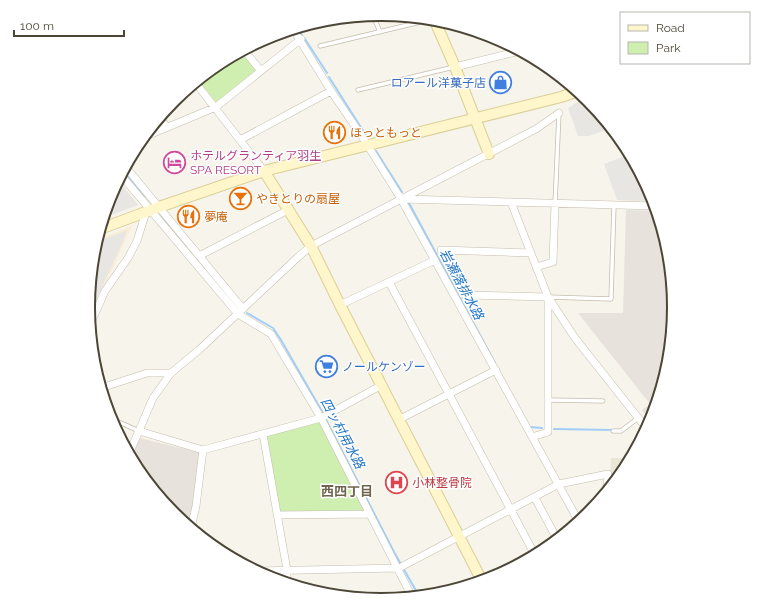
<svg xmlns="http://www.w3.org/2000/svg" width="762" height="614" font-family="Raleway,'Noto Sans JP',sans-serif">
  <rect width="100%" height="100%" fill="#f7f4eb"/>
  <path fill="#ebe7d8" d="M611 458H631L624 470 610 488Z"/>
  <path fill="#faedd4" d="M132 226 102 291 89 321 88 307 94 250 97 240Z"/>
  <path fill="#e7e3dc" d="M626 210 656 211 668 250 674 307 668 364 653 415 649 418 642 410 650 404 578 313H623Z
    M140 438 201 453 190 527 174 514 137 470 131 457Z"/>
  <path fill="#ceefaf" d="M241 51 256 70 216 102 198 80 218 63Z
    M321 418 369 514 278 515 263 434Z"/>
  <path fill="#e8e6e2" d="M585 97 588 100 611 128 589 136H578L568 108Z
    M630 154 652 195V197L644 201 617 200 604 164Z
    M118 180 138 205 103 218 110 195Z
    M128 230 89 316 88 307 94 250 96 242Z"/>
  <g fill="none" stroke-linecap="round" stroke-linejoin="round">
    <path stroke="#a1cff9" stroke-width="2" d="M297 28 302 35
      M305 39 327 73
      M329 77 367 137
      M376 151 402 192
      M123 171 144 197
      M409 203 495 363
      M160 216 169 226
      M247 313 273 328 281 340 320 408 394 552 419 596
      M530 427 542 428
      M554 429 613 430"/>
    <defs>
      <path id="lane" d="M373 15 380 32
        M320 46 433 19
        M358 90 454 67
        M555 204 559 113
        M548 297 611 299 614 205
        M549 400 603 401
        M110 418 139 431
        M613 431H621L638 418"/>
      <path id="street" d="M293 29 331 91 363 138 401 199 579 522
        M244 50 261 71
        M455 67 520 51
        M195 82 264 171
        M159 118 167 127
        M144 137 216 107 301 39
        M240 140 331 91
        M125 166 243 309
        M121 175 238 314 271 334 321 418 412 597
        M403 199 655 206
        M511 202 548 297 575 338 647 429
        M441 250 530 253
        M199 256 288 210
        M536 267 553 262 555 204
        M389 282 535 555
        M465 295 548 297
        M340 305 435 260
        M90 325 105 291 128 258 137 241 146 212
        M101 388 147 373H171
        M400 419 496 370
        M139 431 203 450 321 418 382 385
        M263 434 287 570 286 583
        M532 437 548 432V297
        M129 454 153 398 171 373 200 349 298 257 311 246 536 129 559 113
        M535 498 557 539
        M278 515 369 514
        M191 528 196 506 203 450
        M256 571 399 568 559 484 608 474 607 491"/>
      <path id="secondary" d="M434 19 455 67 489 154
        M264 171 311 246 340 305 482 581
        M100 229 159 207 264 171 561 97 578 91"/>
    </defs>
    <use href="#lane" stroke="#c4bdac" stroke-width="5"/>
    <use href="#street" stroke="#c4bdac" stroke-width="8"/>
    <use href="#secondary" stroke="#dcce96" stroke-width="12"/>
    <use href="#lane" stroke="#fff" stroke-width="3.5"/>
    <use href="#street" stroke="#fff" stroke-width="7"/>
    <use href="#secondary" stroke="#fff6cc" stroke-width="10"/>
  </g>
  <defs>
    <symbol id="shop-ring" viewBox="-11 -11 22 22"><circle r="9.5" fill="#fff" stroke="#3f7fe0" stroke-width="1.5"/><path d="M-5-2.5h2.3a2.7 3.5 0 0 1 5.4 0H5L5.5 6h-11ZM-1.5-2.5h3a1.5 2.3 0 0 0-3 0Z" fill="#3f7fe0"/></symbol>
    <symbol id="restaurant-ring" viewBox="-11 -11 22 22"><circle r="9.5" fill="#fff" stroke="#e8710a" stroke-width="1.5"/><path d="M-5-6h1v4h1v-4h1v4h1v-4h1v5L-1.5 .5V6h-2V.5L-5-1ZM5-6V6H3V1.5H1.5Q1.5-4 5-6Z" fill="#e8710a"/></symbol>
    <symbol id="hotel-ring" viewBox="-11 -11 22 22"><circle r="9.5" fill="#fff" stroke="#d1479c" stroke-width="1.5"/><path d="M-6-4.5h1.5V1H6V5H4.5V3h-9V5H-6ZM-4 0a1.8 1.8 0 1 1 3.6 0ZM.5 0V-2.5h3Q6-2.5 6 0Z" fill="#d1479c"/></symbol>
    <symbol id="bar-ring" viewBox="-11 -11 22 22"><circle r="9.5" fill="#fff" stroke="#e8710a" stroke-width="1.5"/><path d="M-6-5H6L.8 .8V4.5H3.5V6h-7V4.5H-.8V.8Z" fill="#e8710a"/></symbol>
    <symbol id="supermarket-ring" viewBox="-11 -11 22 22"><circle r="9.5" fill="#fff" stroke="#3f7fe0" stroke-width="1.5"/><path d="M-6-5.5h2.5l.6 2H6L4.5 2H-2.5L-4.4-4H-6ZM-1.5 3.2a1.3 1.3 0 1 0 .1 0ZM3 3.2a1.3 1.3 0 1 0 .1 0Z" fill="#3f7fe0"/></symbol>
    <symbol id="hospital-ring" viewBox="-11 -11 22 22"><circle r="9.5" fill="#fff" stroke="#e0444e" stroke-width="1.5"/><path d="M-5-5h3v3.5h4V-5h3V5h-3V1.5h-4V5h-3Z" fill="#e0444e"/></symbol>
  </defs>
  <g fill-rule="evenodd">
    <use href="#shop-ring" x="488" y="70" width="25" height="25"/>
    <use href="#restaurant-ring" x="322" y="120" width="25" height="25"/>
    <use href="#hotel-ring" x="162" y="150" width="25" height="25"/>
    <use href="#bar-ring" x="228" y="186" width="25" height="25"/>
    <use href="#restaurant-ring" x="176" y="204" width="25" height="25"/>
    <use href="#supermarket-ring" x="314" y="354" width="25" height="25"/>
    <use href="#hospital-ring" x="384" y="470" width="25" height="25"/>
  </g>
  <g text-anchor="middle" stroke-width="3" stroke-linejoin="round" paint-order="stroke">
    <g font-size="12" fill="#366cbe" stroke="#fff" text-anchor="end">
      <text x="486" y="87">ロアール洋菓子店</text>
      <text x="342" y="371" text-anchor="start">ノールケンゾー</text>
    </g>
    <g font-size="12" fill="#c56008" stroke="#fff" text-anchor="start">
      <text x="350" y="137">ほっともっと</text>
      <text x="256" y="203">やきとりの扇屋</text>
      <text x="204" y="221">夢庵</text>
    </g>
    <g font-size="12" fill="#b23c85" stroke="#fff" text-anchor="start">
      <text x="190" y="160">ホテルグランティア羽生<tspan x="190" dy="14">SPA RESORT</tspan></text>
    </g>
    <g font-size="12" fill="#be3a42" stroke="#fff" text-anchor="start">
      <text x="412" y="487">小林整骨院</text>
    </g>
    <g font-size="13" font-style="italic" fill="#2275c7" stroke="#fff">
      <text transform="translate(462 284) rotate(62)" y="5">岩瀬落排水路</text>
      <text transform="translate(343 433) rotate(62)" y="5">四ッ村用水路</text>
    </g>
    <g font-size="13" font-weight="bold" fill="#70654d" stroke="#fff">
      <text x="347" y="496">西四丁目</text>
    </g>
  </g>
  <path d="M0 0H762V614H0ZM95 307a286 286 0 1 1 572 0a286 286 0 1 1-572 0Z" fill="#fff" fill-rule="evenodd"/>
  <path fill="none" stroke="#4c4637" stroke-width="2" d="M95 307a286 286 0 1 1 572 0a286 286 0 1 1-572 0Z"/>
  <rect x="620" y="12" width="130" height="52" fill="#ffffff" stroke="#b7b5af"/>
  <rect x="628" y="25" width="20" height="6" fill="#fff6cc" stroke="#b7b5af"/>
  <text x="656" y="32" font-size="12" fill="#4c4637">Road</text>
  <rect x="628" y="42" width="20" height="12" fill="#ceefaf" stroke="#b7b5af"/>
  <text x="656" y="52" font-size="12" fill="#4c4637">Park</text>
  <path d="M14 30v6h110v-6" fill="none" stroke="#4c4637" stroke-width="2"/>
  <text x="20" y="30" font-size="12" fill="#4c4637" stroke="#ffffff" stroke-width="3" paint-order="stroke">100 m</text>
</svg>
